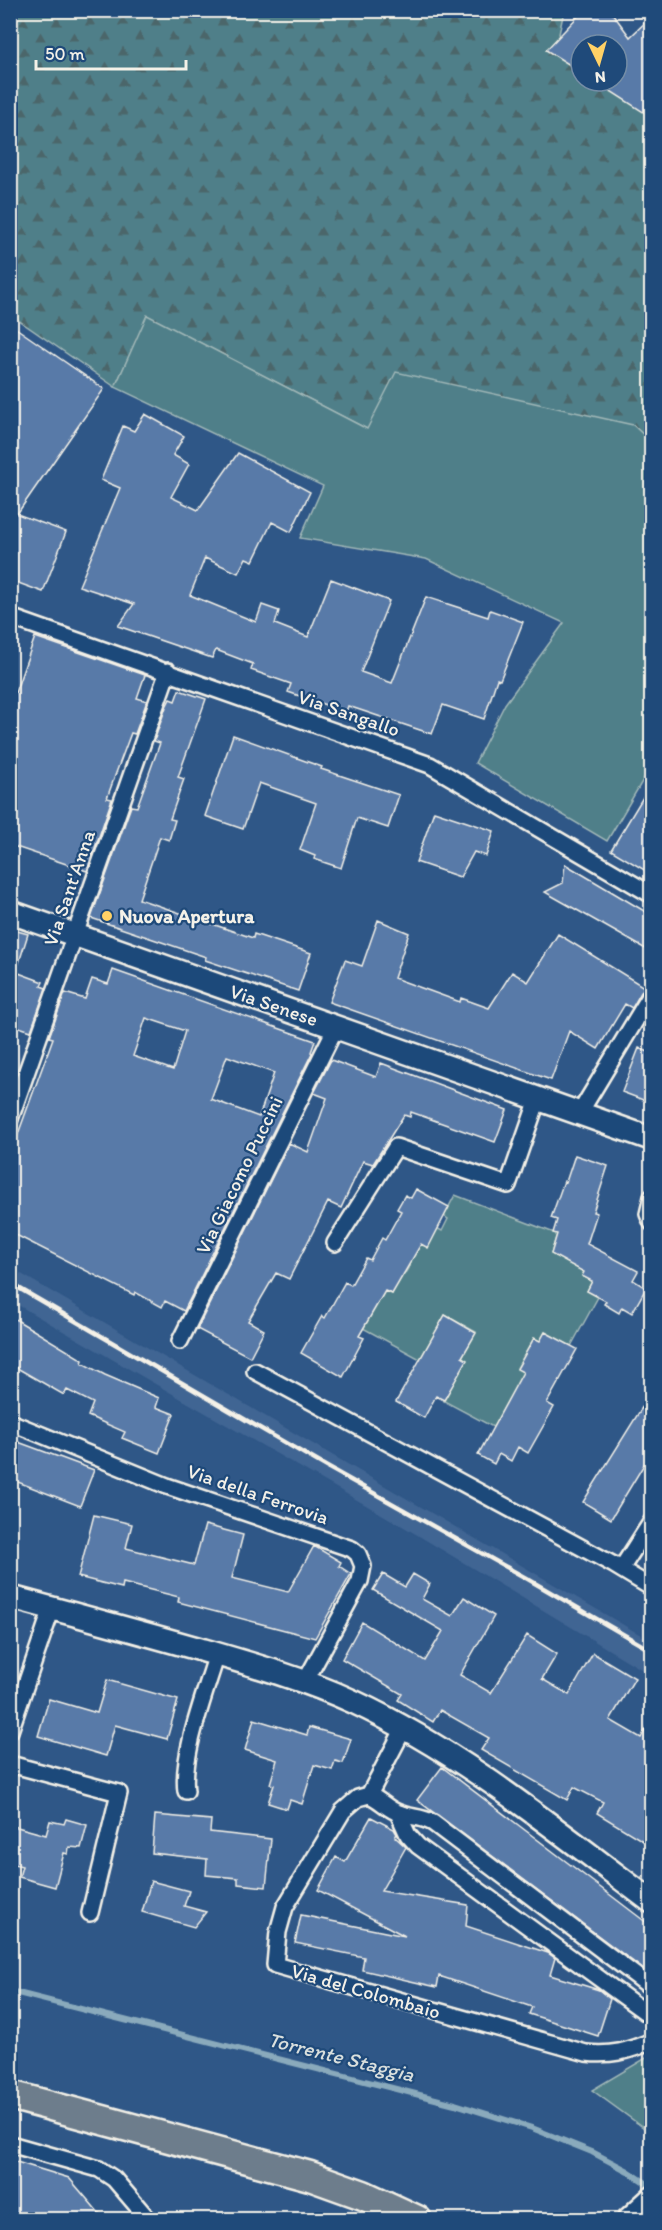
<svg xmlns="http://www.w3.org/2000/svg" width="662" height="2230" font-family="Itim,sans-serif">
  <defs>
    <pattern id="forest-firs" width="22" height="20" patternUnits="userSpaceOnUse" patternTransform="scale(1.5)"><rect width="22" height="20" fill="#4f7f89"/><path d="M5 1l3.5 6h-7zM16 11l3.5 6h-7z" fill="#4c666b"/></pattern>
  </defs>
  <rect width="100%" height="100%" fill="#2f5787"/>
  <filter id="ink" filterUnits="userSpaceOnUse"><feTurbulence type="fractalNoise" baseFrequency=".0167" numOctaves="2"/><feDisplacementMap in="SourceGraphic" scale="12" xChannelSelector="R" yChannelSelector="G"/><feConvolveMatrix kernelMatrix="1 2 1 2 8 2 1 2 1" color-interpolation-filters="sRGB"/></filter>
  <g filter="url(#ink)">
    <path fill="#406593" d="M11 1268 651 1641V1675L404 1527 11 1301Z"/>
    <path fill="url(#forest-firs)" stroke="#a2b8b8" stroke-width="1.5" d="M11 11H564L559 34 581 48V81H617V71L651 92V442L633 425 367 429 148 316 115 387 11 315Z"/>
    <path fill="#4f7f89" stroke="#a2b8b8" stroke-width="1.5" d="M147 315 367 429 396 372 633 425 651 442V769L650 768 607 841 475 763 505 704 564 623 426 559 300 538 323 486 115 387Z
      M455 1195 557 1234 551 1254 584 1272 582 1276 592 1281 587 1291 598 1297 571 1346 545 1332 540 1341 534 1338 517 1368 526 1374 509 1399 493 1427 444 1401 466 1360 462 1357 476 1332 445 1315 420 1359 361 1327 365 1325 383 1289 392 1294 398 1272 404 1275 410 1265 407 1263 433 1226 442 1231 448 1219 444 1216Z
      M651 2055V2133L592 2090Z"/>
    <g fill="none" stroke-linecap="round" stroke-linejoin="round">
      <path stroke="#8aaabc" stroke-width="6" d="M10 1991 455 2104 532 2128 592 2152 628 2171 652 2187"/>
    </g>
    <path fill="#597aa8" stroke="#f4f1e8" stroke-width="1.5" fill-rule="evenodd" d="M584 10H610L630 37 651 17V117L595 81H617V45H581V72L546 50Z
      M10 324 104 389 17 514 66 532 43 592 10 580Z
      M145 414 184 436 173 455 189 464 171 497 198 510 238 453 310 492 291 532 272 522 253 561 246 558 238 573 205 558 190 595 256 622 262 605 279 611 275 624 308 637 331 579 389 601 361 672 392 683 426 597 488 617 490 610 523 622 500 680 497 679 484 719 443 705 432 734 348 706 346 712 288 692 291 684 251 670 253 664 216 650 212 658 118 626 134 604 79 586 120 488 101 480 123 426 134 431Z
      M35 637 145 675 137 698 147 701 135 734 131 733 116 773 107 798 112 799 87 871 10 845V707Z
      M179 690 206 699 178 777 184 779 170 819 175 820 169 840 160 837 139 899 253 938 254 934 311 953 298 991 205 960 206 957 91 918 131 806 137 807 160 743 154 741 166 707 170 699 175 701Z
      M233 735 322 767 321 769 399 795 388 828 357 818 341 868 314 859 315 856 300 850 316 803 259 783 243 829 205 816Z
      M651 784V874L611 850Z
      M434 811 494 831 486 856 474 852 460 877 416 862Z
      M565 864 651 915V931L648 933 651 952 545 892 563 883Z
      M378 920 409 933 394 978 460 1002 461 998 489 1008 512 972 528 982 558 934 644 987 632 1008 625 1004 598 1049 569 1031 551 1080 329 1002 345 960 362 966Z
      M10 929 28 934 16 972 43 982 41 986 46 988 31 1031 10 1024Z
      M113 970 315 1041 311 1052 312 1053 184 1311 165 1301 162 1307 135 1292 134 1295 10 1232V1156L53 1038 49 1037 65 993 85 999 92 979 108 984ZM146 1018 185 1031 173 1070 133 1056ZM227 1056 274 1073 259 1117 211 1099Z
      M639 1048 651 1053V1103L622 1092Z
      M331 1060 376 1077 381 1063 507 1110 495 1142 411 1112 410 1117 404 1115 373 1164 363 1161 341 1208 328 1202 289 1279 276 1273 248 1321 264 1330 250 1357 197 1329 289 1143 308 1152 327 1098 314 1093Z
      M575 1155 608 1166 593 1212 597 1213 587 1244 638 1271 633 1280 646 1288 632 1313 622 1307 619 1313 604 1304 606 1301 587 1291 592 1281 582 1276 584 1272 551 1254 557 1234 553 1233 557 1220 551 1218 564 1181 566 1182Z
      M416 1189 449 1207 428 1248 421 1244 392 1294 385 1291 359 1336 364 1338 343 1377 301 1353 322 1316 325 1318 345 1282 351 1285 366 1258 370 1260 382 1238 385 1240 401 1211 397 1209 405 1195 411 1198Z
      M445 1315 476 1333 462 1357 467 1360 444 1400 436 1396 424 1418 396 1402Z
      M10 1316 83 1360 82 1363 105 1375 159 1398 156 1407 174 1414 159 1453 122 1438 125 1432 88 1416 93 1403 67 1390 64 1395 10 1364Z
      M545 1332 577 1349 547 1403 554 1407 528 1453 518 1447 511 1461 499 1454 494 1464 478 1455 523 1372 517 1369 534 1338 540 1341Z
      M651 1393V1453L611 1519 583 1502Z
      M10 1439 94 1470 80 1506 10 1479Z
      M94 1515 132 1524 126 1548 194 1565 205 1525 243 1535 232 1578 288 1592 314 1546 341 1562 339 1566 351 1574 315 1638 178 1602 179 1597 123 1583 122 1588 78 1577Z
      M383 1574 405 1587 413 1574 430 1584 422 1599 452 1616 464 1597 494 1616 460 1675 491 1693 527 1635 557 1654 542 1679 569 1695 593 1653 635 1678 610 1720 641 1738 651 1720V1846L597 1813 603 1802 574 1787 567 1800 481 1750 489 1738 440 1710 433 1722 398 1700 402 1694 342 1659 362 1622 425 1661 443 1631 373 1590Z
      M107 1680 178 1700 167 1739 115 1725 106 1756 38 1736 49 1699 97 1713Z
      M254 1719 307 1735 309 1727 351 1739 343 1763 335 1761 332 1770 314 1765 302 1804 290 1800 287 1809 268 1803 274 1785 270 1784 277 1760 245 1750Z
      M442 1767 651 1926V1975L417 1800Z
      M155 1815 211 1820 210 1832 271 1839 266 1887 238 1884V1878L206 1875 207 1859 152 1853Z
      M371 1817 394 1829 397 1834 395 1837 406 1847 381 1891 468 1905 466 1926 548 1953 555 1958 550 1975 599 1990 610 1999 598 2036 529 2014 532 2007 439 1976 437 1987 362 1970 364 1957 295 1943 301 1915 405 1936 318 1890 336 1857 345 1862Z
      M66 1819 87 1825 81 1848 69 1847 68 1854 64 1853 55 1887 19 1877 22 1866 10 1863V1825L46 1835 50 1821 64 1824Z
      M151 1881 189 1891 184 1906 206 1912 194 1927 142 1912Z
      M10 2160 69 2178 105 2220H10Z"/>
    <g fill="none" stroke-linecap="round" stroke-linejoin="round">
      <defs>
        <path id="minor" d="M10 617 430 765 652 895
          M579 1114 652 993
          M10 1119 168 671
          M652 1197 648 1214 652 1223
          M335 1243 396 1147 508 1185 538 1099
          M180 1341 336 1027
          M255 1371 614 1565 652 1588
          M10 1422 167 1486 352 1549 358 1554 363 1566 360 1581 305 1682
          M621 1569 652 1521
          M10 1731 52 1608
          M10 1764 119 1793 90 1913
          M186 1791C181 1755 206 1691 217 1654
          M369 1795 404 1728
          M398 1813 408 1835 418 1846 652 2017
          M652 1988 433 1823C421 1816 411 1818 399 1813 388 1810 380 1799 369 1795L358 1798 343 1811 285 1907 278 1932 275 1965 586 2053C611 2056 629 2051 652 2041
          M10 2144 99 2169 114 2179 149 2220"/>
        <path id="secondary" d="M10 912 652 1139
          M10 1597C73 1614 136 1631 199 1649 251 1664 304 1679 354 1702 463 1753 556 1830 652 1902
          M628 2220 652 2198"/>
        <path id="motorway" d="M10 2095 310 2176 363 2195 417 2220"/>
      </defs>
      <use href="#minor" stroke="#f4f1e8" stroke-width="20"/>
      <use href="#secondary" stroke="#f4f1e8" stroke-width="27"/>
      <use href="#motorway" stroke="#f4f1e8" stroke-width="33"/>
      <use href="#minor" stroke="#1f4a7a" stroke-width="15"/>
      <use href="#secondary" stroke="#1f4a7a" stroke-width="22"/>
      <use href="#motorway" stroke="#6d7d8c" stroke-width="28"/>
      <path stroke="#f4f1e8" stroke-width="4.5" d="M10 1283 327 1467 526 1578 652 1651"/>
    </g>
  </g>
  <circle fill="#ffd166" stroke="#1f4a7a" stroke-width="2" cx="107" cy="916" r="6"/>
  <g text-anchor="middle" stroke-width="4.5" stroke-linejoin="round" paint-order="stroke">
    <g font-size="20" fill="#f4f1e8" stroke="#1f4a7a">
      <text transform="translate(349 713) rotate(19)" y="7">Via Sangallo</text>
      <text transform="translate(69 888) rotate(-71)" y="7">Via Sant'Anna</text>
      <text transform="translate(274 1005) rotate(19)" y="7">Via Senese</text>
      <text transform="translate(239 1175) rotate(-64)" y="7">Via Giacomo Puccini</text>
      <text transform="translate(258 1494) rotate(19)" y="7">Via della Ferrovia</text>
      <text transform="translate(366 1991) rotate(16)" y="7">Via del Colombaio</text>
    </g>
    <g font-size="20" font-weight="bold" fill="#f4f1e8" stroke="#1f4a7a" text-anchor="start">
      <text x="119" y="923">Nuova Apertura</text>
    </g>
    <g font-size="21" font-style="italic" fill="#d9dfdd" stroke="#1f4a7a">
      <text transform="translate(341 2057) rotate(14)" y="7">Torrente Staggia</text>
    </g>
  </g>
  <rect width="662" height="2230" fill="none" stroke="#1f4a7a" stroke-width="36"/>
  <rect x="18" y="18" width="626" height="2194" fill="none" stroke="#f4f1e8" stroke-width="2" filter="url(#ink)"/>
  <g transform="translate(599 63) rotate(175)"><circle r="28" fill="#1f4a7a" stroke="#748da6" stroke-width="1.5"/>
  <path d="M0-4.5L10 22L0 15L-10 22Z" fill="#ffd166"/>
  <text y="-9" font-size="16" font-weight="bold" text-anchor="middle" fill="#f4f1e8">N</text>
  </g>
  <path d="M36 60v9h150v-9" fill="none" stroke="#f4f1e8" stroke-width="3"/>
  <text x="45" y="60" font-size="18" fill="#f4f1e8" stroke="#1f4a7a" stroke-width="4.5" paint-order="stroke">50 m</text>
</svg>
